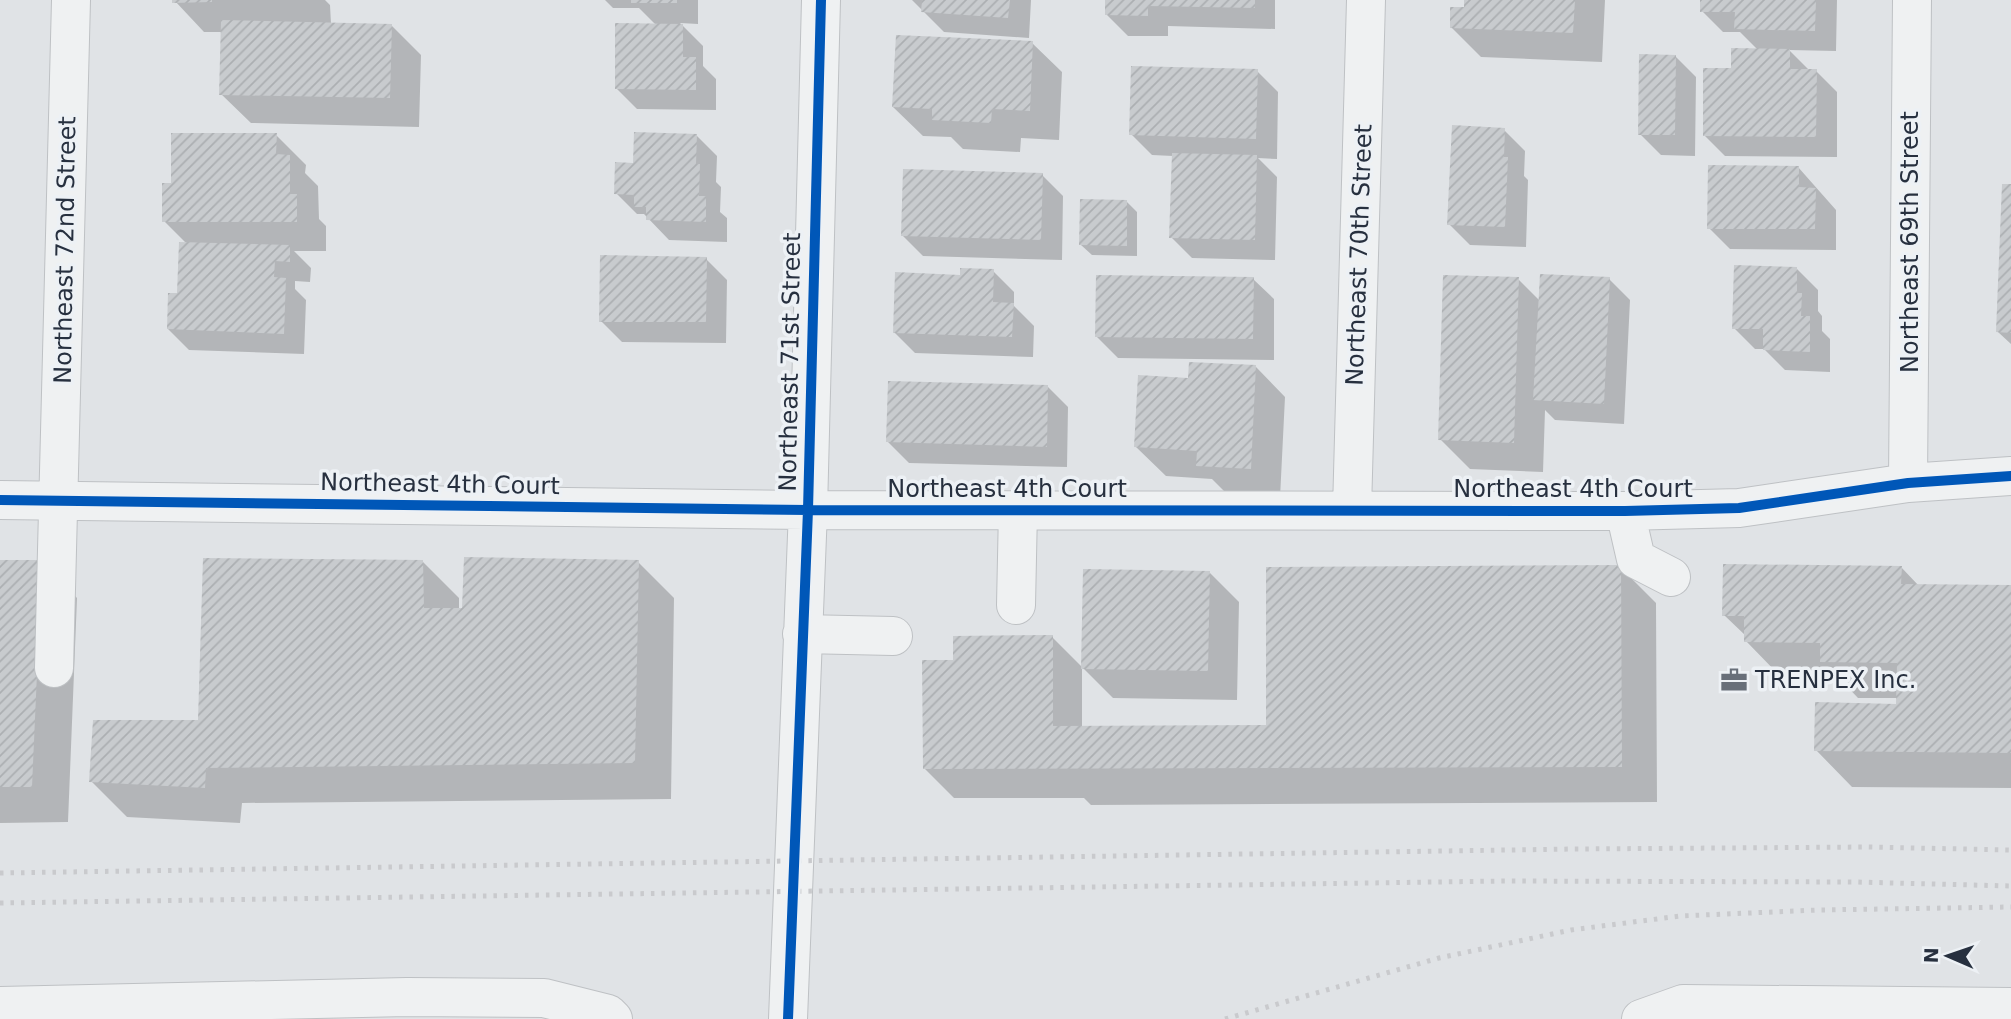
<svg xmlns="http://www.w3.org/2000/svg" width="2011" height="1019" font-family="'DejaVu Sans',sans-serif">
  <defs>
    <pattern id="building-hatch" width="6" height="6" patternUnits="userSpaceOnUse" patternTransform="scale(1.75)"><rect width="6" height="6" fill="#c8cbce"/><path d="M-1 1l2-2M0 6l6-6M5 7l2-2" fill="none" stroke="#acafb2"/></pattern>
  </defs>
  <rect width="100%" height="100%" fill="#e0e3e6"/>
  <path fill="#0003" d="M174 0H325L330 5 331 24 391 25 421 55 419 127 251 123 221 94 223 32H204Z
    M605 0H698V24L680 23 703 46V66L716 79V110L637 109 616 88 656 25 639 8H613Z
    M912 0H1031L1029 38 944 32Z
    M1107 0H1275V29L1168 26V36H1128L1107 15Z
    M1466 0H1605L1602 62 1481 57 1451 27 1465 9Z
    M1702 0H1837L1836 51 1789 50 1810 71H1816L1837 92V157L1725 156 1704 135 1733 70 1758 50 1740 32H1723L1702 11Z
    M1032 43 1062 72 1059 140 1021 138 1020 152 963 149 951 137 923 136 893 107Z
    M1675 56 1696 77 1695 156 1661 155 1640 134Z
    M1257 71 1278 92 1277 159 1258 158 1277 177 1275 260 1192 258 1171 237 1173 156 1152 155 1131 134Z
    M1504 130 1525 151 1524 176 1528 180 1526 247 1470 245 1449 224Z
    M276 135 306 165 305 173 318 186 319 219 326 226V251H294L311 268 310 282 295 281V289L306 300 304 354 189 350 168 329 179 295 187 244 164 221 173 185Z
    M696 135 717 156 716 182 721 187 720 212 727 218V242L669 240 644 214H637L616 193Z
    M1798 167 1836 210V250L1730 249 1709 228Z
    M1042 175 1063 196 1062 260 923 256 902 235Z
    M2011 186V344L1998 332Z
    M1126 201 1137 212V256L1092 255 1081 245Z
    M706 259 727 280 726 343 622 342 601 321Z
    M1797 269 1818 290V311L1822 316V331L1830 339V372L1785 370 1764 349H1755L1734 328Z
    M993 271 1014 292V306L1034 326 1033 357 915 353 894 332 961 277Z
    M1253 279 1274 299V360L1118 358 1097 337Z
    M1518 279 1540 301 1609 279 1630 300 1624 424 1555 420 1545 410 1543 472 1470 469 1440 439Z
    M1256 367 1285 397 1280 498 1228 495 1212 479 1166 476 1136 447 1190 380Z
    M1047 386 1068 407 1067 467 909 463 888 442Z
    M41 561 77 598 68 822 0 823V562Z
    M423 562 459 598V609L638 562 674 598 671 799 242 803 240 823 127 817 91 781 200 722Z
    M1620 567 1656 603 1657 802 1091 805 1084 798H954L924 768 955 662 1052 637 1083 668 1210 573 1239 602 1237 700 1113 698 1082 667V728L1268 727Z
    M1901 567 1919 586 2011 587V788L1852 787 1816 750 1898 705V698H1858L1839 678H1782L1746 641V636L1724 615Z"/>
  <path fill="url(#building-hatch)" d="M172 0H212V2L172 3Z
    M631 0H677V3H631Z
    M922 0H1010L1008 18 921 12Z
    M1105 0H1255V8L1148 6V16L1105 15Z
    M1464 0H1575L1573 33 1450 28V7H1464Z
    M1700 0H1816L1815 31 1734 29 1735 12H1700Z
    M221 20 392 24 390 98 219 95Z
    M615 23 683 24V57H696V90L615 89Z
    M896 35 1033 41 1030 111 992 109 991 123 932 120V109L892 107Z
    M1731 48 1790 49V69H1817L1816 137 1703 136V68H1731Z
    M1639 54 1676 55 1675 135H1638Z
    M1131 66 1258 69 1256 139 1129 135Z
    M1452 125 1505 128 1504 157H1508L1505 227 1447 225Z
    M634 132 697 134 696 164H700L699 196H706V222L646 220V207H634V195L614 194 615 162 633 163Z
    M171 133H277L276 154 290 155V194H297V222H162V183H171Z
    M1172 153 1257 155 1255 240 1169 238Z
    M1708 165 1799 166V187L1816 188 1815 229H1707Z
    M903 169 1043 173 1041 240 901 236Z
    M2002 184H2011V333L1996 332Z
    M1080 199 1127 200V246L1079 245Z
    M179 242 290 245V262L275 261 274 277 286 278 284 334 167 329 168 293H177Z
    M600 255 707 257 706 322H599Z
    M1734 265 1797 267V293H1802L1801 316H1810V352L1763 350V329H1732Z
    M960 268 994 269 993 302 1014 303 1012 337 893 333 895 272 960 275Z
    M1540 274 1610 277 1604 404 1533 400Z
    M1096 275 1254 277 1253 339 1095 337Z
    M1443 275 1519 277 1514 443 1438 440Z
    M1189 362 1256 365 1251 469 1196 466 1197 451 1134 447 1138 375 1188 378Z
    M888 381 1048 385 1047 447 886 442Z
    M464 557 639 560 635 763 206 768 205 788 89 782 93 720H198L203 558 423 560 424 608H462Z
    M0 560H42L32 787H0Z
    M1723 564 1902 566 1901 584 2011 585V753L1814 751 1815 702 1896 704 1897 663 1820 662V643L1744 642V616H1722Z
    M1621 565 1622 767 923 769 922 660H953V636L1053 635V726L1266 725V567Z
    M1083 569 1210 571 1208 671 1081 669Z"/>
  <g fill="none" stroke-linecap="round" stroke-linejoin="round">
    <defs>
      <path id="minor" d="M1908 483 1912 0
        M0 500 808 510 1625 511 1739 508 1908 483 2011 476
        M1352 510 1366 0
        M1625 511 1636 559 1671 577
        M1016 605 1018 510
        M802 634 893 636
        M54 668 71 0
        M0 1006 407 997 544 998 608 1014 613 1019
        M788 1019 808 510 821 0
        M1641 1019 1683 1004 2011 1007"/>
    </defs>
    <use href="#minor" stroke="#bec1c4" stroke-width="40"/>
    <use href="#minor" stroke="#eff1f2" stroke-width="38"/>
    <path stroke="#c9cacd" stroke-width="5" stroke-dasharray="3.5 7" stroke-linecap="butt" d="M0 873 1574 849 1867 847 2011 850
      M0 903 1504 881 1855 882 2011 886
      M1225 1019 1439 958 1571 930 1680 916 1818 910 2011 907"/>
    <defs>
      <path id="cycleway" d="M0 500 808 510 1625 511 1739 508 1908 483 2011 476
        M788 1019 808 510 821 0"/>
    </defs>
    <use href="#cycleway" stroke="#edf1f5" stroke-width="15"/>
    <use href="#cycleway" stroke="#0057b8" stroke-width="10"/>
  </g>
  <defs>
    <symbol id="office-bare" viewBox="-9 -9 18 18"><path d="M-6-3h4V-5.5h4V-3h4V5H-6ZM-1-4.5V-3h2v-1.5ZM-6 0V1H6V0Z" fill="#686f79" stroke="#edf1f5" stroke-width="2.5" paint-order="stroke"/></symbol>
  </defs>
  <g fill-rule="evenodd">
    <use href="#office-bare" x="1715" y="661" width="38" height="38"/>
  </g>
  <g text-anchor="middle" stroke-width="7" stroke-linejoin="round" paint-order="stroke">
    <g font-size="24" fill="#27303f" stroke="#edf1f5">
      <text transform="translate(1910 242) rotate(-90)" y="8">Northeast 69th Street</text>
      <text transform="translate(65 250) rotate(-89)" y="8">Northeast 72nd Street</text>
      <text transform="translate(1359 255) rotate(-88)" y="8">Northeast 70th Street</text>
      <text transform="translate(790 362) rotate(-89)" y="8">Northeast 71st Street</text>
      <text transform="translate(440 484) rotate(1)" y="8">Northeast 4th Court</text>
      <text x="1007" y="497">Northeast 4th Court</text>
      <text x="1573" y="497">Northeast 4th Court</text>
    </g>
    <g font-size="24" fill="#27303f" stroke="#edf1f5" text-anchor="start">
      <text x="1755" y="688">TRENPEX Inc.</text>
    </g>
  </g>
  <g transform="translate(1948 956) rotate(272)" stroke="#edf1f5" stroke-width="5" paint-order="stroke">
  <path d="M0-5L12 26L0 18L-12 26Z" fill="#27303f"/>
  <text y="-10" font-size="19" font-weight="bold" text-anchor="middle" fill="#27303f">N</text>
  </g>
</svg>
